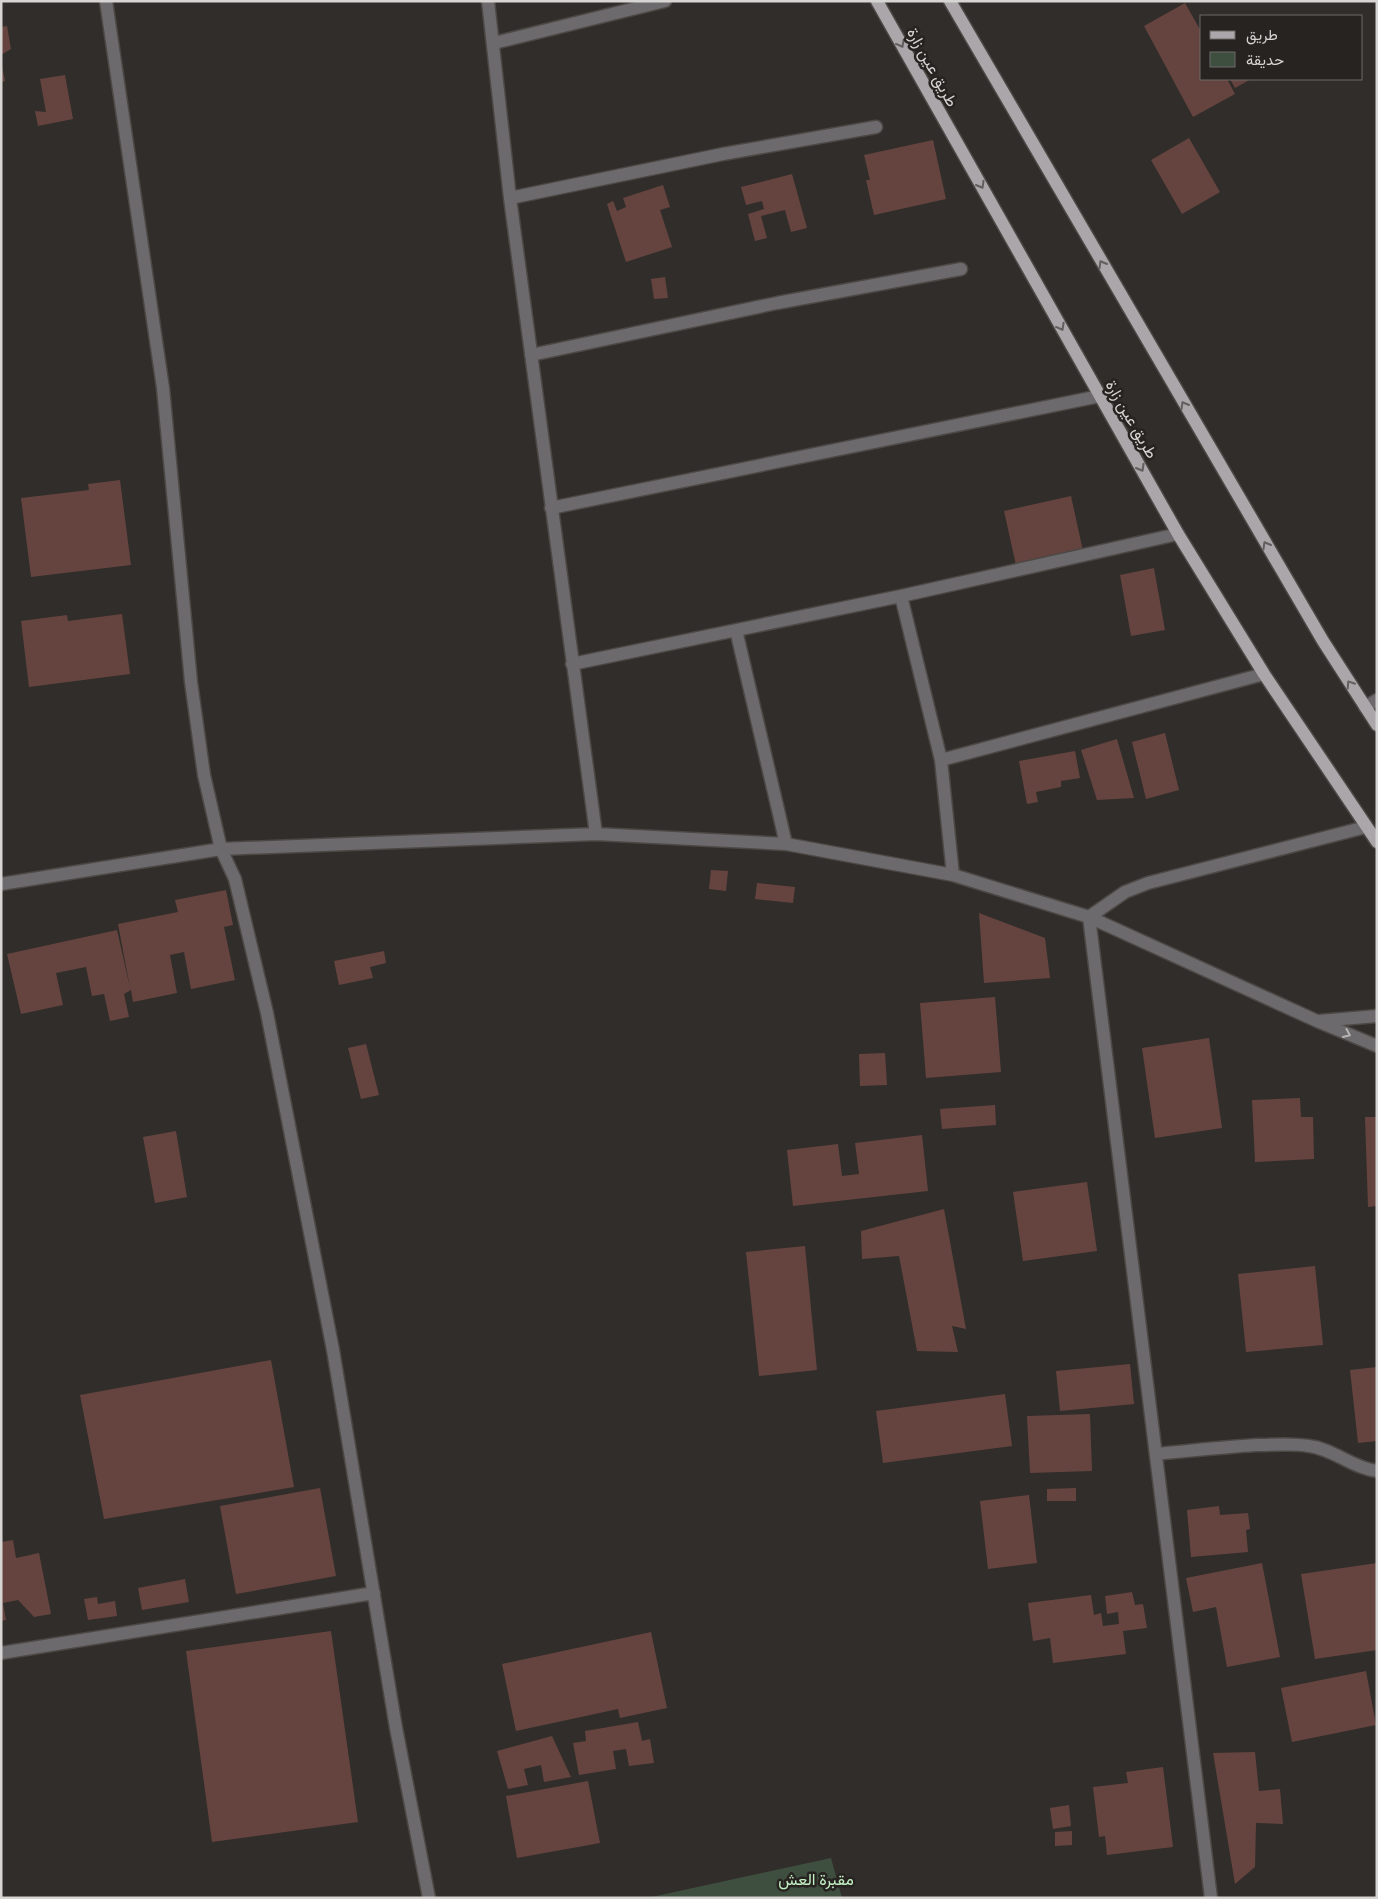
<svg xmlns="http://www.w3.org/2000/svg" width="1378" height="1899" font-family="Ubuntu,Vazirmatn,sans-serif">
  <rect width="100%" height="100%" fill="#312d2a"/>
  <path fill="#3f4f3f" d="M831 1858 842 1898H647Z"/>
  <path fill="#65443f" d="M1185 3 1202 33V79H1227L1235 94 1193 117 1144 26Z
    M7 26 11 49 1 55V27Z
    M1 62 5 81 1 82Z
    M65 75 73 119 38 126 35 111 46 112 40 79Z
    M1230 79H1251L1235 88Z
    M1189 138 1220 192 1182 214 1151 160Z
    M933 140 946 199 874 215 866 180H870L864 155Z
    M792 174 807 228 791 232 785 210 761 216 767 238 755 241 748 214 764 209 762 201 746 205 741 187Z
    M663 185 670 207 660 210 672 247 626 262 607 204 613 201 617 211 626 207 623 198Z
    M665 277 668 298 654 299 651 279Z
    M120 480 131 565 31 577 21 498 89 490 88 484Z
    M1071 496 1083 551 1016 565 1004 511Z
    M1154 568 1165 630 1131 636 1120 575Z
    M122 614 130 674 29 687 21 621 67 615 68 621Z
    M1165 733 1179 790 1146 799 1132 742Z
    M1117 739 1134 798 1097 800 1081 750Z
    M1075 751 1080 778 1061 781V787L1036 792 1038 802 1027 804 1019 761Z
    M711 870 728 871 726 891 709 889Z
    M757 883 795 887 793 903 755 899Z
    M226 890 233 925 224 927 235 980 191 989 184 952 170 955 177 993 133 1002 131 990 124 994 129 1017 110 1021 104 994 92 996 86 967 56 973 63 1005 21 1014 7 954 117 930 130 988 118 924 178 912 175 900Z
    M979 913 1045 938 1050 978 984 983Z
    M384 951 386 963 370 967 373 978 339 985 334 961Z
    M995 997 1001 1072 926 1078 920 1003Z
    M1209 1038 1222 1128 1155 1138 1142 1048Z
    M366 1044 379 1095 361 1099 348 1048Z
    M885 1053 887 1085 860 1086 859 1054Z
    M1300 1098 1301 1117H1313L1314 1159 1255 1162 1252 1100Z
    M995 1105 996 1125 942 1129 940 1109Z
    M1365 1117H1377V1206L1368 1207Z
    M176 1131 187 1197 155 1203 143 1137Z
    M922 1135 928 1191 793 1206 787 1150 838 1144 842 1176 859 1174 855 1143Z
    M1087 1182 1097 1251 1023 1261 1013 1192Z
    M944 1209 966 1329 952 1326 958 1352 917 1351 899 1256 862 1259 861 1231Z
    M805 1246 817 1370 759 1376 746 1252Z
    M1315 1266 1323 1345 1246 1352 1238 1274Z
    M271 1360 294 1487 104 1519 80 1395Z
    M1130 1364 1134 1404 1060 1411 1056 1371Z
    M1377 1367V1441L1358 1443 1350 1370Z
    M1005 1394 1012 1446 883 1463 876 1411Z
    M1090 1414 1092 1471 1030 1473 1027 1416Z
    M320 1488 336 1576 236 1594 220 1506Z
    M1076 1488V1501H1047V1489Z
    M1029 1495 1037 1563 988 1569 980 1501Z
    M1219 1506 1220 1515 1248 1513 1250 1529 1246 1530 1248 1552 1191 1557 1187 1510Z
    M13 1540 16 1558 39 1553 51 1614 34 1617 18 1600 3 1603 6 1620 1 1621V1542Z
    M1262 1563 1280 1657 1227 1667 1216 1607 1193 1612 1186 1578Z
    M1377 1563V1650L1315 1659 1301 1574Z
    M185 1579 189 1602 142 1610 138 1588Z
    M1132 1592 1135 1605 1143 1604 1147 1628 1123 1631 1126 1654 1053 1663 1050 1638 1033 1641 1028 1603 1091 1595 1094 1615 1101 1613 1103 1626 1119 1624 1118 1612 1107 1614 1105 1596Z
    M97 1597 98 1604 115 1601 117 1616 88 1620 84 1599Z
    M331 1631 358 1822 212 1842 186 1651Z
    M651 1632 667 1708 620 1718 618 1709 516 1731 502 1664Z
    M1366 1671 1376 1725 1292 1742 1281 1688Z
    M638 1722 642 1741 650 1739 654 1763 629 1766 626 1749 613 1751 616 1769 579 1775 573 1743 586 1741 585 1731Z
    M552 1736 571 1777 544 1782 541 1765 524 1769 528 1785 508 1789 497 1751Z
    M1255 1752 1259 1791 1280 1789 1283 1824 1256 1823 1255 1867 1235 1884 1213 1753Z
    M1163 1767 1173 1847 1107 1855 1105 1836 1099 1837 1093 1787 1128 1783 1126 1772Z
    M588 1781 600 1843 517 1858 506 1796Z
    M1069 1805 1071 1826 1053 1829 1050 1808Z
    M1072 1831V1845L1055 1846V1832Z"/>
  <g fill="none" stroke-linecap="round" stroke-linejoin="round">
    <defs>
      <path id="minor" d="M106 1 163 388 191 682 204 775 221 849 235 879 267 1013 333 1350 396 1728 429 1898
        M488 1 510 198 596 834
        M494 43 665 1
        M510 198 723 154 876 127
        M531 355 777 303 961 269
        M551 508 1100 396
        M901 596 941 760
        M736 630 786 844
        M572 664 901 596 1178 534
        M1365 707 1377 700
        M953 875 941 760 1264 674
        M1 884 221 849 596 834 786 844 953 875 1089 917 1317 1021 1377 1046
        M1319 1021 1377 1016
        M1156 1454C1189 1451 1222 1447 1256 1445 1273 1445 1292 1443 1309 1446 1334 1449 1352 1468 1377 1471
        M1 1653 374 1593
        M1211 1898 1089 917 1125 892 1148 883 1366 827"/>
      <path id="major" d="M877 1 1178 534 1264 674 1377 842
        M950 1 1323 641 1377 725"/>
    </defs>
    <use href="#minor" stroke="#4c4845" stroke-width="15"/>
    <use href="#major" stroke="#4c4845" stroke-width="15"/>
    <use href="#minor" stroke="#6c6a6c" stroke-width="12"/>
    <use href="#major" stroke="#aaa6a9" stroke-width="12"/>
  </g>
  <defs><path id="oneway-chevron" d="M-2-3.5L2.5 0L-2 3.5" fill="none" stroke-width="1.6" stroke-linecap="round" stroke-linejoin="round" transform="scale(1.25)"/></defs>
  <g stroke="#625e5e">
    <use href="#oneway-chevron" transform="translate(901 44) rotate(61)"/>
    <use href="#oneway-chevron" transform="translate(981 185) rotate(60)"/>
    <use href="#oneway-chevron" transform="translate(1102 264) rotate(-120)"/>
    <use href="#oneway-chevron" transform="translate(1061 327) rotate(61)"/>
    <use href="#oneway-chevron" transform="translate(1184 405) rotate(-120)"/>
    <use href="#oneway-chevron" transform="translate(1141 468) rotate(60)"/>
    <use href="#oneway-chevron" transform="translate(1266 545) rotate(-120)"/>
    <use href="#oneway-chevron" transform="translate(1350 684) rotate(-123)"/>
  </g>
  <use stroke="#b7b5b4" href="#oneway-chevron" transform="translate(1347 1034) rotate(24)"/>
  <g text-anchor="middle" stroke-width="5" stroke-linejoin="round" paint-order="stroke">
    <g font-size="16" fill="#d7d5d3" stroke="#272320">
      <text transform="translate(933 67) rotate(61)" y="6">طريق عين زارة</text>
      <text transform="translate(1132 419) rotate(60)" y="6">طريق عين زارة</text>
    </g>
    <g font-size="16" fill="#c3f1c4" stroke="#272320">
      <text x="816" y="1885">مقبرة العش</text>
    </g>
  </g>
  <rect width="1378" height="1899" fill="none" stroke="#d7d5d3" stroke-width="5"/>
  <rect x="1200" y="15" width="162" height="65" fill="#272320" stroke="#6d6a68"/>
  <rect x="1210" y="31" width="25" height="8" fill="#aaa6a9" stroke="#6d6a68"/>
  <text x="1246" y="40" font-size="15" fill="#d7d5d3">طريق</text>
  <rect x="1210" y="52" width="25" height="15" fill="#3f4f3f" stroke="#6d6a68"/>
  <text x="1246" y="65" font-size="15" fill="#d7d5d3">حديقة</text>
</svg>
